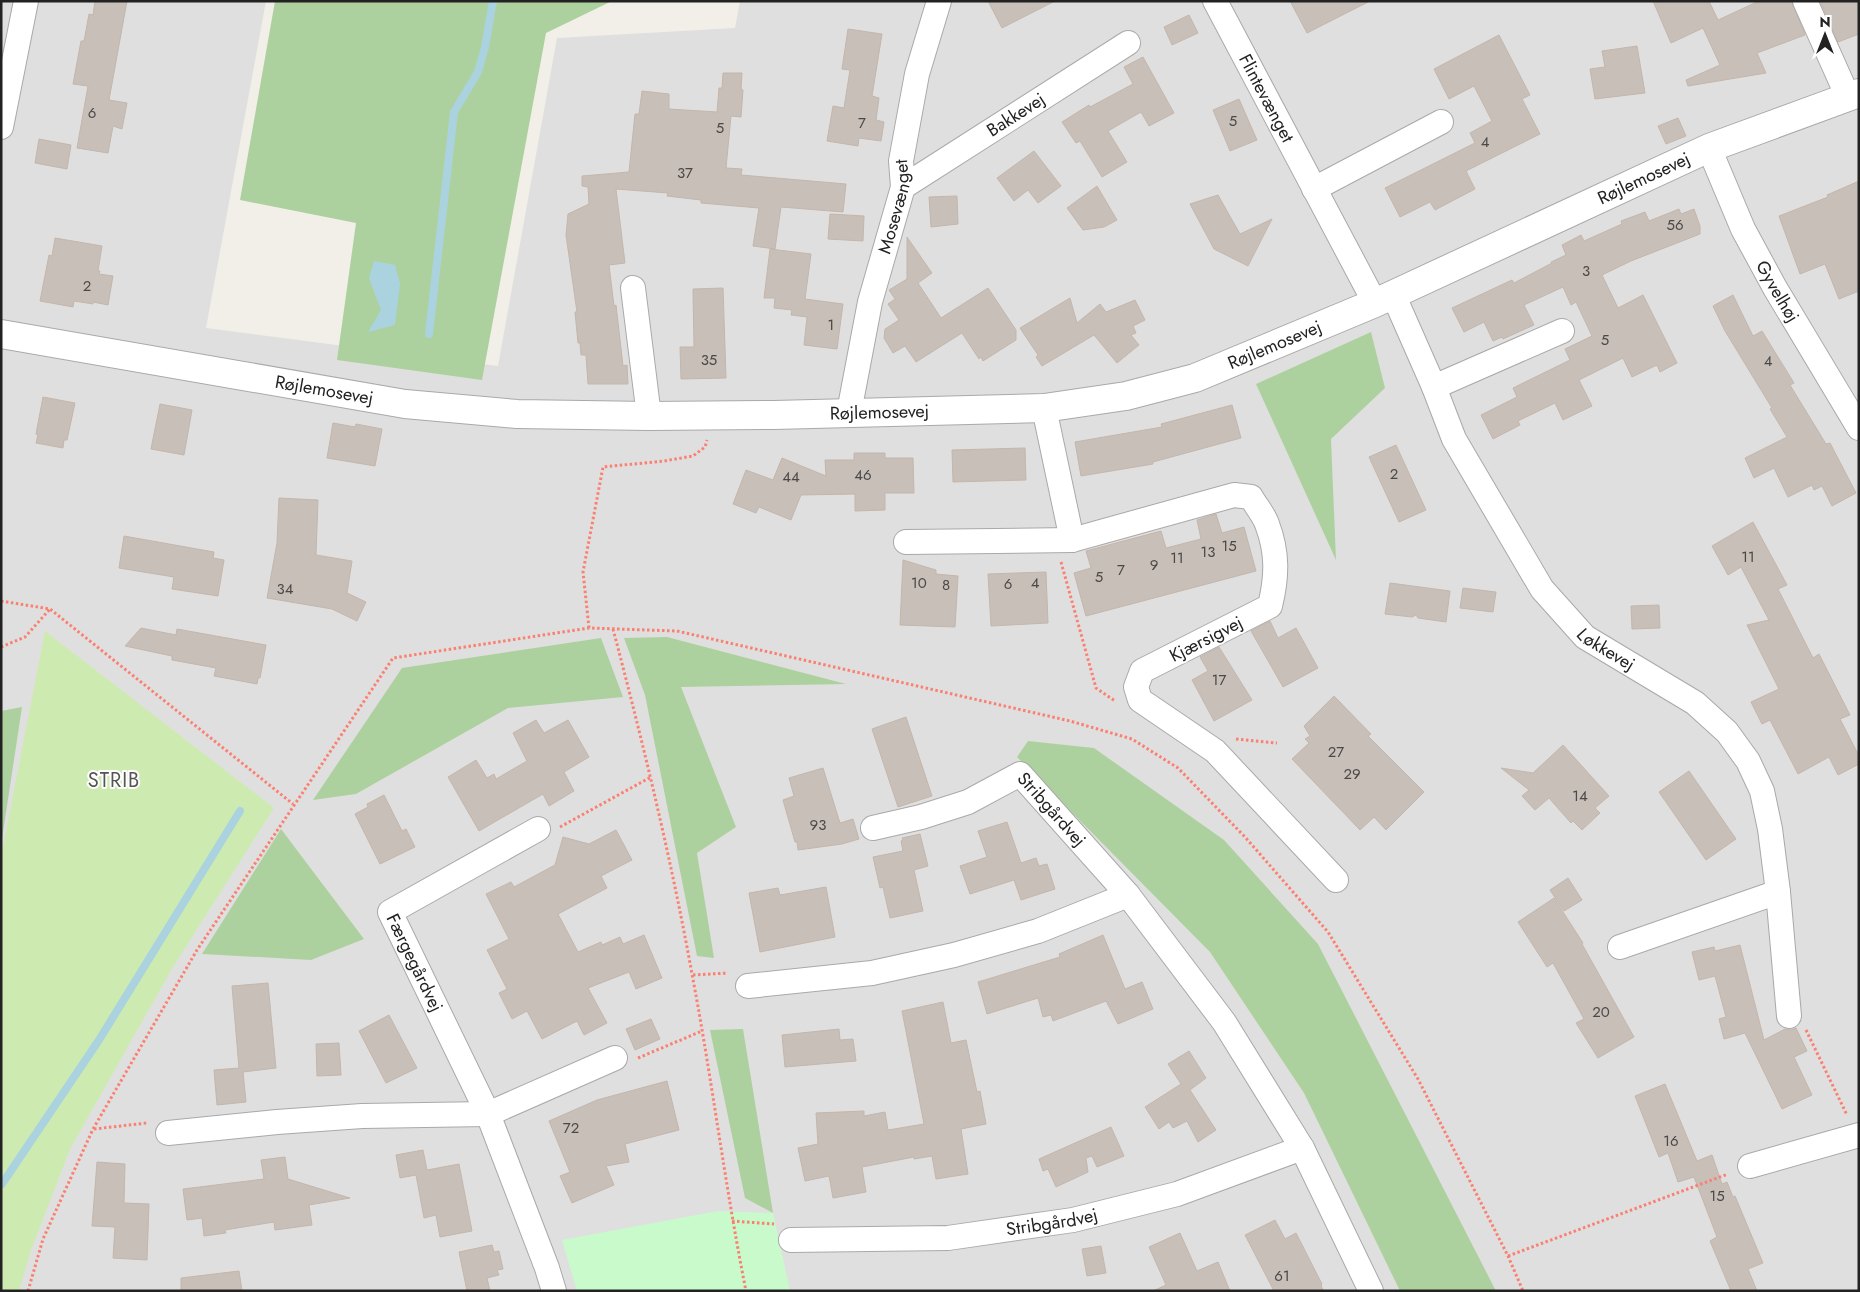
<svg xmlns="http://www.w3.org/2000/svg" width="1860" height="1292" font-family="Jost,sans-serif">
  <rect width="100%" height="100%" fill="#f2efe9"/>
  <path fill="#e0dfdf" d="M1 1H266L206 328 498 366 557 38 735 28 740 1H1859V1291H1Z"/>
  <path fill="#cdebb0" d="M45 631 274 808 173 967 70 1149 31 1250 19 1291H1V857Z"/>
  <path fill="#add19e" d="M275 1H612L546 33 482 380 337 360 356 223 240 200Z
    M1371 332 1385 388 1331 439 1336 560 1256 384Z
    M667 637 846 684 681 687 736 827 697 853 714 958 697 956 645 695 624 638Z
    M601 638 623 697 508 708 356 794 313 800 402 668Z
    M22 707 2 839H1V711Z
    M1028 741 1094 748 1224 840 1318 944 1496 1291H1400L1304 1093 1210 952 1017 757Z
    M281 829 364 939 311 960 202 954Z
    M743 1029 773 1213 745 1198 710 1030Z"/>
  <path fill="#c8facc" d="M718 1211 773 1213 790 1291H577L562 1240Z"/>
  <path fill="#aad3df" d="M374 261 395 265 400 284 395 325 368 332 381 310 369 278Z"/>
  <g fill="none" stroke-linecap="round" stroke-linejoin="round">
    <path stroke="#aad3df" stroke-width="8" d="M429 334 454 112 478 72 485 47 493 1
      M2 1184 99 1040 240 811"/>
  </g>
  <path fill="#c7bfb8" stroke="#c4b6ab" d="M95 1H127L109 100 127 103 122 129 113 126 108 153 77 148 88 86 73 84 81 41H84L89 14 93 15Z
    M988 1H1055L1002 28Z
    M1290 1H1370L1307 33Z
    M1653 1H1709L1718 20 1759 1H1792L1805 35 1757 53 1766 73 1688 86 1686 80 1720 65 1703 28 1671 43Z
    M1820 1H1859V34L1838 42Z
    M1189 15 1198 33 1172 45 1164 27Z
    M848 29 882 34 872 96 879 98 876 120 884 122 881 141 859 138 858 146 827 141 833 106 844 108 850 70 842 69Z
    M1499 35 1530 95 1522 99 1540 134 1466 171 1475 189 1435 210 1430 202 1400 217 1385 188 1475 143 1470 133 1492 121 1474 86 1449 99 1434 69Z
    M1637 46 1645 93 1595 99 1590 69 1605 67 1602 51Z
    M1143 57 1174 113 1149 126 1141 112 1108 131 1127 162 1102 177 1080 141 1076 143 1062 122 1089 105 1090 107 1133 84 1124 67Z
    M723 73H742L741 89 743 90 741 117 731 116 726 168 742 169 741 175 846 184 843 212 781 207 775 249 753 246 759 208 701 203V200L667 196 668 193 616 189 625 263 609 265 614 306 616 305 623 366 627 365 628 384H588L586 355H581L580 343H578L575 312H577L566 235 568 214 589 204 588 187 582 186V176L629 172 635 114H639L642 91 669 94V109L717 112 719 88H722Z
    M1239 99 1257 140 1230 151 1213 110Z
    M1678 118 1686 136 1666 144 1658 126Z
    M39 139 71 145 67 169 35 163Z
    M1034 151 1061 186 1038 203 1028 190 1014 201 997 178Z
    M1859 181V291L1839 299 1825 264 1800 274 1779 216 1828 197 1827 195Z
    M1097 186 1117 220 1104 227 1083 230 1067 208Z
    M1218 195 1240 234 1272 219 1248 266 1214 249 1190 204Z
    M957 196 958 224 931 227 929 197Z
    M1679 209 1681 214 1694 209 1700 226V234L1631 261 1602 275 1618 308 1643 295 1677 363 1660 372 1657 365 1632 377 1623 358 1579 380 1592 406 1563 420 1555 403 1518 421 1520 425 1493 439 1481 415 1517 397 1513 388 1570 360 1565 349 1592 336 1576 302 1571 305 1563 287 1524 305 1534 325 1503 339 1502 337 1493 341 1484 322 1464 332 1452 308 1512 280 1514 283 1552 263 1551 262 1566 255 1562 245 1581 235 1584 241 1622 224 1621 221 1645 212 1649 221Z
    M830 214 864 216 863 241 828 239Z
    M907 237 932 273 918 283 941 318 988 288 1016 330V340L983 361 981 357 979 359 962 333 916 362 905 346 893 353 884 338 885 329 899 320 888 304 895 299 889 290 907 279Z
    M55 238 102 246 98 271H100L99 274 113 276 108 305 93 302V304L74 301 73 307 40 301 49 255 52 256Z
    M770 249 811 254 805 299 843 304 837 349 804 345 807 317 791 315 792 310 774 308 775 298H764Z
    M723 288 726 378 681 379 680 347H694L693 289Z
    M1733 295 1753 336 1762 331 1794 383 1790 385 1826 444 1830 443 1856 493 1832 506 1822 486 1814 490 1812 485 1788 497 1774 468 1754 478 1745 458 1787 437 1770 409 1772 408 1725 331 1713 306Z
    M1070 298 1077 323 1100 304 1106 312 1135 300 1145 320 1133 326 1136 333 1131 335 1139 345 1117 363 1094 335 1042 366 1036 357 1038 355 1020 328Z
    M43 397 75 403 67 440H64L63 448 36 443 38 435 36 434Z
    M160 404 192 410 184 455 151 449Z
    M1232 405 1241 438 1153 462V464L1081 476 1075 442 1162 427 1161 424Z
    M333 423 355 427 356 424 382 429 375 466 327 458Z
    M1396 445 1426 510 1399 522 1369 457Z
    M1025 448 1026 480 953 482 952 450Z
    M854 453H885V458H913L914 493H885V510L855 511V494L801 495 791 520 759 507 756 513 733 504 746 470 773 480 782 458 826 476 825 460H854Z
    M279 498 318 500 316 555 352 561 347 593 366 602 357 621 332 609 267 598 277 543Z
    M1216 514 1222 533 1244 527 1256 571 1086 616 1074 573 1091 568 1086 551 1161 531 1166 548 1201 539 1197 520Z
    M1753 522 1787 585 1778 589 1813 658 1819 654 1850 715 1840 719 1859 756V764L1838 775 1829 757 1798 774 1770 720 1762 724 1751 702 1779 689 1747 625 1769 620 1741 567 1728 575 1712 546Z
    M124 536 214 552 213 558 224 560 218 596 172 589 174 577 119 568Z
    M903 560 936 570V574L958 576 955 627 900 625Z
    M1046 572 1048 623 991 626 988 574Z
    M1390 583 1450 591 1446 622 1418 618 1416 615 1412 617 1385 614Z
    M1463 588 1496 592 1493 612 1460 608Z
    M1659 605 1660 628 1632 629 1631 606Z
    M1270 621 1278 638 1296 628 1318 668 1283 687 1251 631Z
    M141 628 176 635 177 629 266 645 260 678H258L257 684 214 676 216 668 172 660V656L125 646Z
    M1219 647 1252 700 1214 721 1192 680 1208 671 1200 657Z
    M1334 696 1371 734 1368 736 1424 792 1386 830 1374 817 1360 830 1292 759 1309 743 1305 739 1310 736 1304 726Z
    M906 717 932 796 898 807 872 729Z
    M536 720 544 733 568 720 589 757 564 772 574 791 549 806 543 794 479 831 448 777 476 760 487 778 494 774 496 779 527 761 513 733Z
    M1563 745 1609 796 1595 808 1600 813 1582 830 1573 821 1571 823 1549 798 1535 810 1522 796 1529 790 1501 768 1533 773Z
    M823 768 840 823 853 819 859 839 842 844 798 850 797 842H795L783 800 794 796 789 778Z
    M1689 771 1736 839 1706 860 1659 792Z
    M384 795 402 831 406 829 415 847 380 864 355 814 368 807 367 804Z
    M1007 822 1021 863 1036 858 1039 866 1047 864 1055 889 1021 900 1014 880 970 894 960 866 987 857 978 831Z
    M616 830 632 860 601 876 607 888 558 914 578 952 601 942 602 945 620 937 623 944 644 935 662 978 636 989 629 972 588 988 607 1023 584 1035 577 1021 542 1039 527 1011 512 1019 499 993 507 989 487 950 509 939 486 894 511 882 514 887 555 865 563 837 589 844Z
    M920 834 928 866 914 870 923 911 890 918 883 887 880 888 873 857 903 851 901 841 903 840 902 838Z
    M1568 878 1582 900 1564 911 1550 890Z
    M826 887 835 937 760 952 749 893 778 888 780 895Z
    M1554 898 1583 943 1582 944 1634 1037 1598 1058 1576 1023 1584 1019 1553 963 1547 967 1518 922Z
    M1103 935 1125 989 1142 982 1153 1009 1118 1024 1106 1001 1053 1021 1051 1015 1043 1017 1038 998 987 1014 978 982 1060 957 1059 954Z
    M1740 945 1764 1040 1785 1029 1791 1030 1796 1028 1807 1051 1794 1057 1812 1095 1782 1109 1745 1033 1724 1039 1719 1019 1726 1017 1715 976 1699 980 1692 952 1714 947 1715 951Z
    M268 983 276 1068 243 1072 246 1102 217 1105 214 1070 239 1068 232 986Z
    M943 1002 951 1043 966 1040 977 1092 980 1091 986 1124 961 1129 968 1174 936 1179 932 1156 914 1159V1157L862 1167 866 1192 833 1198 829 1176 805 1181 798 1148 818 1144 816 1113 864 1111V1116L885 1112 888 1130 924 1124 902 1011Z
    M389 1015 417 1068 386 1083 359 1031Z
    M651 1019 660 1039 635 1050 626 1029Z
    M839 1029 840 1040 853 1039 856 1061 785 1067 782 1035Z
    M339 1043 341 1075 317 1076 316 1044Z
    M1189 1051 1206 1078 1190 1090 1216 1130 1198 1142 1187 1121 1173 1128 1169 1122 1159 1129 1145 1107 1181 1084 1168 1064Z
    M667 1081 679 1130 625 1144 629 1162 606 1166 614 1185 572 1203 560 1176 570 1172 549 1121 597 1100Z
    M1665 1084 1697 1161 1712 1155 1722 1184 1727 1182 1733 1197 1735 1196 1763 1263 1748 1269 1757 1291H1731L1710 1241 1717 1237 1694 1177 1678 1182 1668 1153 1659 1157 1635 1096Z
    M1111 1127 1124 1156 1097 1167 1092 1156 1086 1158 1088 1172 1056 1187 1048 1169 1043 1171 1039 1159Z
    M423 1150 427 1170 459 1164 472 1231 440 1237 436 1215 424 1218 416 1175 400 1178 396 1155Z
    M285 1157 288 1179 350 1198 309 1205 312 1225 275 1230 274 1222 225 1230 226 1233 204 1236 202 1218 187 1220 183 1189 264 1179 261 1160Z
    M97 1162 125 1164 124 1203 149 1204 147 1260 113 1258 115 1227 92 1226Z
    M1275 1220 1285 1239 1296 1233 1322 1284 1321 1285 1323 1291H1274L1245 1235Z
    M1180 1233 1197 1271 1218 1262 1230 1291H1153L1166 1285 1149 1247Z
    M492 1245 494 1252 499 1251 503 1269 497 1270 499 1275 487 1278 490 1291H467L459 1252Z
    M1101 1246 1106 1273 1087 1276 1082 1249Z
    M239 1271 242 1291H181V1278Z"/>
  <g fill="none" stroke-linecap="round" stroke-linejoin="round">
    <defs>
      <g id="minor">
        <path id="s1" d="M1215 1 1375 303"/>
        <path d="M1805 1 1848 97"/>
        <path d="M1 127 26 1"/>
        <path id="s2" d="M1709 148 1743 229 1775 288 1859 428"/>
        <path id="s3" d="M903 187 1128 43"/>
        <path d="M1314 189 1441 122"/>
        <path d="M633 288 649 416"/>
        <path id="s4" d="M1393 294 1434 387 1454 439 1542 589 1585 637 1695 703 1727 732 1748 761 1762 791 1770 829 1778 892 1789 1016"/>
        <path d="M1434 387 1562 331"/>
        <path d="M1044 408 1072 540 1234 495 1251 497C1256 506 1264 515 1267 524 1278 553 1277 577 1270 606L1142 671 1136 687 1140 700 1215 751 1336 880"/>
        <path id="s5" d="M849 412 870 302 903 187 901 161 917 74 939 1"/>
        <path d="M906 542 1072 540"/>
        <path id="s6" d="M873 828 921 817 968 802 1020 774 1128 895 1224 1022 1302 1148 1371 1291"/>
        <path id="s7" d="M538 829 390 912 488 1114 547 1268 554 1291"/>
        <path d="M1620 947 1778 892"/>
        <path d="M748 986 872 973 954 955 1038 931 1128 895"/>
        <path d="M168 1133 277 1122 362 1116 488 1114 615 1058"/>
        <path d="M1750 1166 1859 1135"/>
        <path id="s8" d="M791 1240 948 1238 1073 1220 1177 1194 1302 1148"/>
      </g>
      <g id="tertiary">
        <path id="s9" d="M1 334 405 404 517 414 649 416 774 415 1044 408 1126 396 1195 378 1375 303 1709 148 1859 93"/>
      </g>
    </defs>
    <use href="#minor" stroke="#a9a9a9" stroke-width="26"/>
    <use href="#tertiary" stroke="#a9a9a9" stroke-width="30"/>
    <path stroke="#fa8072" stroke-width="3" stroke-dasharray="2.5 2.5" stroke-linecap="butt" d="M1061 562 1096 688 1115 701
      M1 601 50 609 293 804
      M589 628 583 572 603 467 664 461 693 456 705 447 707 440
      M613 629C643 743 671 858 692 974 712 1079 725 1186 746 1291
      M1 647 25 637 50 609
      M1236 739 1277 743
      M560 827 651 777
      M693 975 728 973
      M1806 1030 1847 1115
      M638 1058 702 1031
      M94 1129 147 1123
      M732 1221 774 1224
      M1508 1256 1728 1174
      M28 1291 43 1239 93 1129 197 950 393 658 589 628 677 631 1070 721 1132 739 1178 768 1245 837 1328 932 1418 1079 1508 1256 1523 1291"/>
    <use href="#minor" stroke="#fff" stroke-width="24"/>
    <use href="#tertiary" stroke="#fff" stroke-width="28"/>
  </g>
  <g text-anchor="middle" stroke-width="4" stroke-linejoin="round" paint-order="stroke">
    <g font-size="15" fill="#4b4948">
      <text x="92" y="118">6</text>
      <text x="1233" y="126">5</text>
      <text x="862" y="128">7</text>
      <text x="720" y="133">5</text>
      <text x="1485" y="147">4</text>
      <text x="685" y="178">37</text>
      <text x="1675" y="230">56</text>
      <text x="1586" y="276">3</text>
      <text x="87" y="291">2</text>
      <text x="831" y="330">1</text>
      <text x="1605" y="345">5</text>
      <text x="709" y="365">35</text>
      <text x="1768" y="366">4</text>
      <text x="1394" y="479">2</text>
      <text x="863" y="480">46</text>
      <text x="791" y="482">44</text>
      <text x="1229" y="551">15</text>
      <text x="1208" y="557">13</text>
      <text x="1748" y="562">11</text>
      <text x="1177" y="563">11</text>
      <text x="1154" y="570">9</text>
      <text x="1121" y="575">7</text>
      <text x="1099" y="582">5</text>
      <text x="919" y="588">10</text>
      <text x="1035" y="588">4</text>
      <text x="1008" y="589">6</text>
      <text x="946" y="590">8</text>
      <text x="285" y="594">34</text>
      <text x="1219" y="685">17</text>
      <text x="1336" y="757">27</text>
      <text x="1352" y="779">29</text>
      <text x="1580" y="801">14</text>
      <text x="818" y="830">93</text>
      <text x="1601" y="1017">20</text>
      <text x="571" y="1133">72</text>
      <text x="1671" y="1146">16</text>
      <text x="1717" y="1201">15</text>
      <text x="1282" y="1281">61</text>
    </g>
    <g font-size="18" fill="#222" stroke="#fff">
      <text dy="6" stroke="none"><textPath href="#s1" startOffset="110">Flintevænget</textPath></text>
      <text dy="6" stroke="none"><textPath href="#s3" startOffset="134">Bakkevej</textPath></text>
      <text dy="6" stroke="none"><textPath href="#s9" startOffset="1695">Røjlemosevej</textPath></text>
      <text dy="6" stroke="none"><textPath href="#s5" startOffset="211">Mosevænget</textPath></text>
      <text dy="6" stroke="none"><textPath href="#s2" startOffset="159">Gyvelhøj</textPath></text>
      <text dy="6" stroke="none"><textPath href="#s9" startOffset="1290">Røjlemosevej</textPath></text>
      <text dy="6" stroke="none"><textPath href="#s9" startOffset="328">Røjlemosevej</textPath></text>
      <text dy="6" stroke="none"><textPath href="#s9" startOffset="885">Røjlemosevej</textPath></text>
      <text transform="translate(1206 639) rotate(-27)" y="6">Kjærsigvej</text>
      <text dy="6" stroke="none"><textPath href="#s4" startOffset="420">Løkkevej</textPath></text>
      <text dy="6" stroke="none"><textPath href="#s6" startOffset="205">Stribgårdvej</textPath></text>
      <text dy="6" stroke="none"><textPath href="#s7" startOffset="226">Færgegårdvej</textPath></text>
      <text dy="6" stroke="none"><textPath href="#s8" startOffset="262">Stribgårdvej</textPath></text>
    </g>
    <g font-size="20" letter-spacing="1" fill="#555" stroke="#fff">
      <text x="114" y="787">STRIB</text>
    </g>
  </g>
  <rect width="1860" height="1292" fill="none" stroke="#222222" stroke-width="5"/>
  <g transform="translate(1825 35)" stroke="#ffffff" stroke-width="4" paint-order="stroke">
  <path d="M0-4L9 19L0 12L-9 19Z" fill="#222222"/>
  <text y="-8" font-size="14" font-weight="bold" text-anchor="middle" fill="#222222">N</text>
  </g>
</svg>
